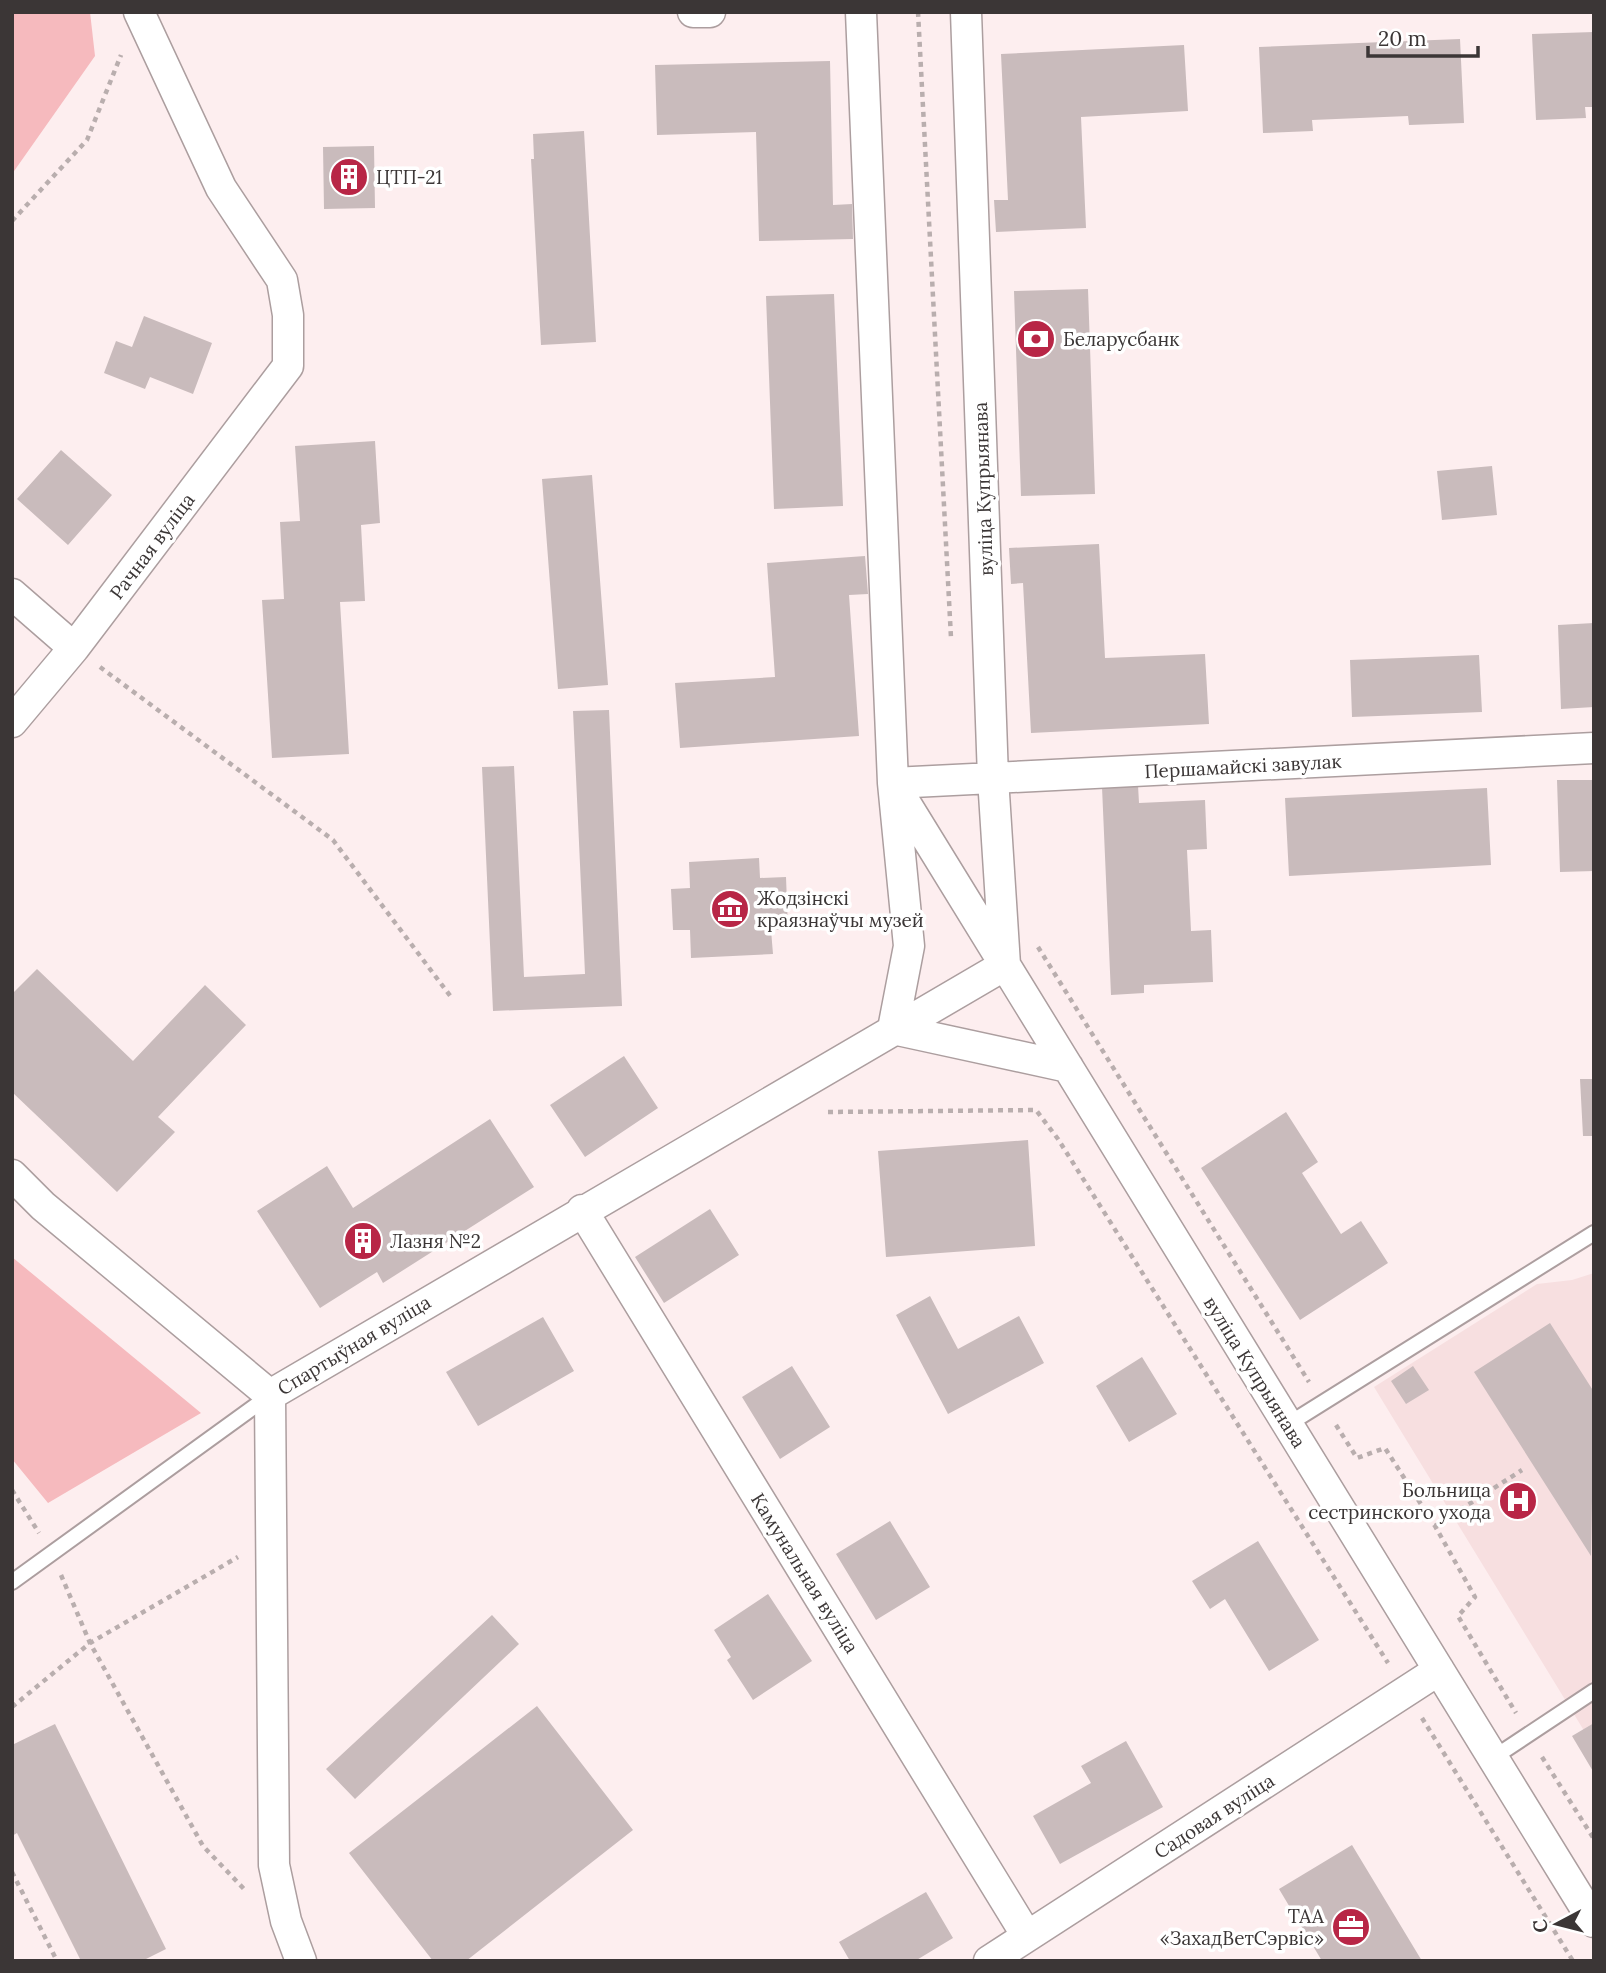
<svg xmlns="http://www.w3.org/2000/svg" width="1606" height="1973" font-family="Lora,serif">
  <rect width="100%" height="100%" fill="#fdeeef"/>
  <path fill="#f7dfe0" d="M1594 1273V1747L1374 1387 1537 1284 1572 1280Z"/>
  <path fill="#f6babe" d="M12 12H90L95 56 12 174Z
    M12 1257 201 1413 48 1503 12 1459Z"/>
  <path fill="#c9bbbc" d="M1594 32V107H1585L1586 118 1536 120 1532 34Z
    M1460 39 1464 123 1409 125 1408 116 1312 120 1313 131 1263 133 1259 47Z
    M1184 45 1188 111 1081 117 1086 228 996 232 994 200H1008L1001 54Z
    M830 61 833 205 852 204 853 239 759 241 756 132 657 135 655 65Z
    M584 131 596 342 541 345 531 159H534L533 134Z
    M374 146 375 208 324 209 323 147Z
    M1088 289 1095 494 1021 496 1014 291Z
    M834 294 843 506 774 509 766 296Z
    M144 316 212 343 193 394 150 377 145 389 104 373 116 341 132 347Z
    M375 441 380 523 361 525 365 601 340 602 349 754 272 758 262 600 284 599 280 522 300 521 295 446Z
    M61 450 112 495 68 545 17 499Z
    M1492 466 1497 515 1442 520 1437 471Z
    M592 475 608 685 558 689 542 479Z
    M1099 544 1105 658 1205 654 1209 724 1031 733 1023 583 1011 584 1009 548Z
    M865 556 868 594 849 595 859 736 680 748 675 683 775 677 767 563Z
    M1594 623V707L1561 709 1558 625Z
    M1479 655 1482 712 1352 717 1350 660Z
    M609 710 622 1006 493 1011 482 767 514 766 524 977 585 974 573 711Z
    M1557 780H1594V871L1560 872Z
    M1138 785 1139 803 1205 800 1207 849 1187 850 1191 931 1211 930 1213 982 1144 985V993L1111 995 1102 787Z
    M1487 788 1491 865 1289 876 1285 798Z
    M759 858 760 878 786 877 788 929 771 930 773 954 691 958 690 930H673L671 889 690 888 689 862Z
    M37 969 133 1061 205 985 246 1025 158 1117 175 1132 117 1192 12 1092V994Z
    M624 1056 658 1108 585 1157 550 1105Z
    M1580 1079H1594V1136H1583Z
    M1286 1112 1318 1162 1302 1173 1341 1234 1361 1221 1388 1263 1300 1320 1201 1168Z
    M490 1119 534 1187 383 1283 377 1272 320 1308 257 1211 327 1166 353 1208Z
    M1028 1140 1035 1246 886 1257 878 1151Z
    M710 1209 739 1255 664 1303 635 1257Z
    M930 1296 958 1349 1019 1316 1044 1363 948 1414 896 1315Z
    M543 1317 574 1371 478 1426 446 1372Z
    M1550 1323 1594 1392 1591 1556 1474 1372Z
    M1142 1357 1177 1414 1129 1442 1096 1386Z
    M792 1366 830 1427 780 1459 742 1397Z
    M1413 1366 1429 1390 1406 1404 1391 1381Z
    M890 1521 930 1587 876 1620 836 1554Z
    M1258 1541 1319 1640 1269 1671 1225 1599 1210 1609 1192 1581Z
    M768 1594 812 1661 753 1700 727 1660 731 1657 714 1630Z
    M492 1615 519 1644 355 1799 326 1769Z
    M537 1706 633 1830 466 1961H433L349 1853Z
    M1594 1723V1773L1572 1736Z
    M55 1724 166 1949 142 1961H81L17 1833 12 1836V1745Z
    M1126 1741 1163 1807 1060 1864 1033 1816 1091 1783 1081 1766Z
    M1352 1845 1422 1961H1322L1279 1889Z
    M926 1892 953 1938 915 1961H850L839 1942Z"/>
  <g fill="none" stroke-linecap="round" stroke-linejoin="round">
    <defs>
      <path id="service" d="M1287 1425 1594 1233
        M12 1582 269 1396
        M1493 1758 1594 1691"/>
      <path id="minor" d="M693 12H710
        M861 12 893 783 909 946 893 1029 1068 1067
        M12 594 74 648
        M12 722 74 648 288 366V315L282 280 221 188 139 12
        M1594 748 893 783 1594 1922
        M12 1175 43 1206 270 1395
        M582 1210 1027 1936
        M301 1961 286 1921 274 1865 270 1395 1005 965 993 778 966 12
        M989 1961 1439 1670"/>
    </defs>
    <use href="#service" stroke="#ac9e9f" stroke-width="18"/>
    <use href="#minor" stroke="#ac9e9f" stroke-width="33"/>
    <path stroke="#b9aeae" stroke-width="4.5" stroke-dasharray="5 5" stroke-linecap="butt" d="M918 12 951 638
      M12 221 87 140 121 55
      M100 667 333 840 451 997
      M1038 947 1309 1382
      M828 1112 1036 1110 1058 1139 1388 1663
      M1336 1425 1357 1458 1385 1448 1435 1526 1475 1597 1458 1616 1516 1713
      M12 1490 39 1533
      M1435 1526 1522 1470
      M61 1575 90 1643 203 1846 244 1889
      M12 1707 90 1643 238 1557
      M1422 1718 1573 1961
      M1542 1757 1594 1839
      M12 1872 55 1957"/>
    <use href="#service" stroke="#fff" stroke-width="14"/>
    <use href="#minor" stroke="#fff" stroke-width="30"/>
  </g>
  <defs>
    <symbol id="building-disc" viewBox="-11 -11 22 22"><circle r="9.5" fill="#b82646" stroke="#fff"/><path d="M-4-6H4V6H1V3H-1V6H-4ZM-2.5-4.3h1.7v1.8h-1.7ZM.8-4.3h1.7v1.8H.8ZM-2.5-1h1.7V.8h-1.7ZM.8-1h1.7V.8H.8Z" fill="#fff"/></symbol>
    <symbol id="bank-disc" viewBox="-11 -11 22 22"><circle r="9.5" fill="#b82646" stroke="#fff"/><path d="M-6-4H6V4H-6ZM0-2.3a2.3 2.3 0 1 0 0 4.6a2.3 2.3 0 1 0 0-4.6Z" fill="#fff"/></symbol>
    <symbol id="museum-disc" viewBox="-11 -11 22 22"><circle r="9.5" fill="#b82646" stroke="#fff"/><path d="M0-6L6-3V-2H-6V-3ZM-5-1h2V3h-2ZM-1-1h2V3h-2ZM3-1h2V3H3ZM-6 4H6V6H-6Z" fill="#fff"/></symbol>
    <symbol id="hospital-disc" viewBox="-11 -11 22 22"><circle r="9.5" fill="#b82646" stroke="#fff"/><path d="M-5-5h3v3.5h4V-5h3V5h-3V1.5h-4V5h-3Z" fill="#fff"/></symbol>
    <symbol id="office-disc" viewBox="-11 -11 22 22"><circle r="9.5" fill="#b82646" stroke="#fff"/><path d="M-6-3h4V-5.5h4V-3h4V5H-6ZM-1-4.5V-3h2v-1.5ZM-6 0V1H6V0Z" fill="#fff"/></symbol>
  </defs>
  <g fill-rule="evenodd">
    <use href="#building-disc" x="327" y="155" width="44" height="44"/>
    <use href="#bank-disc" x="1014" y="317" width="44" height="44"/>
    <use href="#museum-disc" x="708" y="887" width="44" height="44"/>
    <use href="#building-disc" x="341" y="1219" width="44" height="44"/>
    <use href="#hospital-disc" x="1496" y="1479" width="44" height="44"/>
    <use href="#office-disc" x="1329" y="1905" width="44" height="44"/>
  </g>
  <g text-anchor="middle" stroke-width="7" stroke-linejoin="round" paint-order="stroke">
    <g font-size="19" fill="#3b3636" stroke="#fff" text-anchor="start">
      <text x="376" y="184">ЦТП-21</text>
      <text x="1063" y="346">Беларусбанк</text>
      <text x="757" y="905">Жодзінскі<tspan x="757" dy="22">краязнаўчы музей</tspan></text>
      <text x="390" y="1248">Лазня №2</text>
      <text x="1491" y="1497" text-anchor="end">Больница<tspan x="1491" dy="22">сестринского ухода</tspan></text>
      <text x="1324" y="1923" text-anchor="end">ТАА<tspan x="1324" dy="22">«ЗахадВетСэрвіс»</tspan></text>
    </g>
    <g font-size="19" fill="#3b3636" stroke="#fff">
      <text transform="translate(983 489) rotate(-92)" y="7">вуліца Купрыянава</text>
      <text transform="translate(152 546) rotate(-53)" y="7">Рачная вуліца</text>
      <text transform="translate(1243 766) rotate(-3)" y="7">Першамайскі завулак</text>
      <text transform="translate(354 1345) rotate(-31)" y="7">Спартыўная вуліца</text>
      <text transform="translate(1255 1372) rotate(58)" y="7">вуліца Купрыянава</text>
      <text transform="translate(805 1573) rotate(58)" y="7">Камунальная вуліца</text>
      <text transform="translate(1214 1816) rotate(-33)" y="7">Садовая вуліца</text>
    </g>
  </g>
  <rect width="1606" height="1973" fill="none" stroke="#3b3636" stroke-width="28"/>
  <g transform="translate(1557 1924) rotate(263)" stroke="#ffffff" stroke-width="5" paint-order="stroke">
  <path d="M0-5L12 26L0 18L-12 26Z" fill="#3b3636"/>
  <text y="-10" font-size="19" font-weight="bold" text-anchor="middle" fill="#3b3636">С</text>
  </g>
  <path d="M1368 46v10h110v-10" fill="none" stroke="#3b3636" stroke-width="3.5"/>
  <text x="1378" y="46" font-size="21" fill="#3b3636" stroke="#ffffff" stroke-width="5" paint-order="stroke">20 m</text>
</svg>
